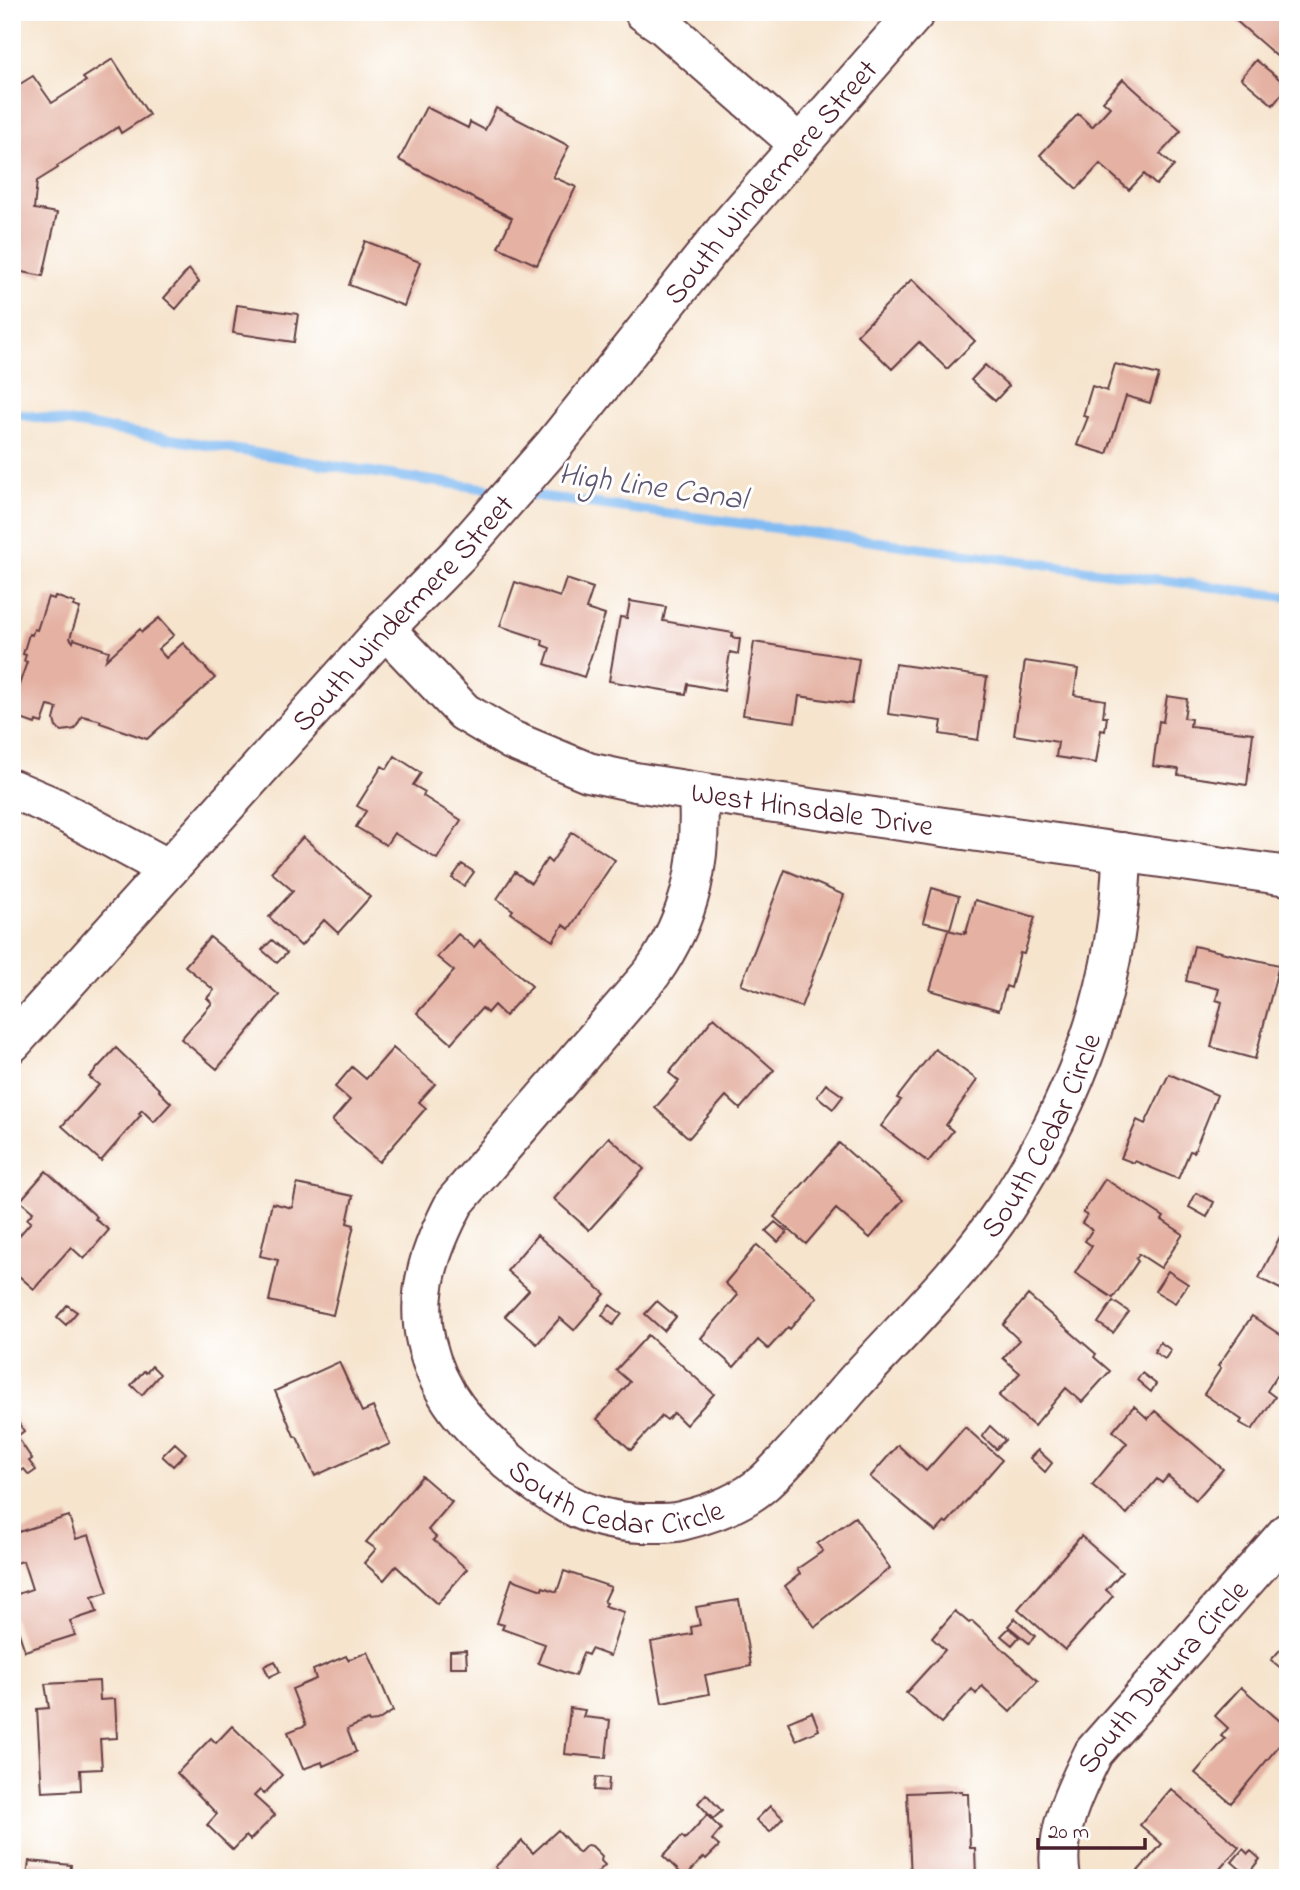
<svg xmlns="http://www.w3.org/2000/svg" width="1300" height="1890" font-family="'Indie Flower',sans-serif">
  <rect width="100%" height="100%" fill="#fff"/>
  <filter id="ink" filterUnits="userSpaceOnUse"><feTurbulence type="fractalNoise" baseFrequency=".0143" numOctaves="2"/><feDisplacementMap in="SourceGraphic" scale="14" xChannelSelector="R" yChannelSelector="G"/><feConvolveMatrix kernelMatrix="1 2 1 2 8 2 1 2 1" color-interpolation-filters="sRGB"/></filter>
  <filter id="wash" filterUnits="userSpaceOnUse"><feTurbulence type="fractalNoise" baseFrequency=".00686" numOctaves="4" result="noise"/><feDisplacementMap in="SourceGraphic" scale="28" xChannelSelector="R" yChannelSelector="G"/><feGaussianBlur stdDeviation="1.57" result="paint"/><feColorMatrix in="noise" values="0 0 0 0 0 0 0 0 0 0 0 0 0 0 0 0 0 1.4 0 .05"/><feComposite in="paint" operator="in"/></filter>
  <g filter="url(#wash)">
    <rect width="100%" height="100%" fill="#f6e4cd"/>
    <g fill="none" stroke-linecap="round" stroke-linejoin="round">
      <path stroke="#82bcf3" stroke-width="10" d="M12 413 396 476 504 491
        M523 494 1288 597"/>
    </g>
    <g id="blocks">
      <path fill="#e4b1a2" d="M1226 12H1288V66Z
        M113 59 149 115 121 133 118 127 57 166 58 168 37 181 34 209 57 213 43 276 12 270V89L33 76 52 103 86 81 83 78Z
        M1256 60 1288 86 1273 105 1241 78Z
        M1123 79 1181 131 1160 154 1174 166 1156 185 1144 174 1129 190 1100 164 1077 189 1040 155 1078 114 1092 127 1110 107 1103 101Z
        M426 107 468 128 470 122 485 130 496 108 569 146 553 177 576 187 537 265 498 247 512 218 399 160Z
        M365 241 420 262 404 306 349 285Z
        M189 269 199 282 176 309 164 298Z
        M912 279 975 341 947 369 919 342 892 369 857 335Z
        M237 305 298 314 294 342 233 333Z
        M1115 364 1159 375 1150 403 1126 396 1107 454 1077 445 1088 417 1083 416 1092 386 1107 391Z
        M985 365 1009 386 995 401 971 380Z
        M566 579 593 588 586 609 605 615 584 677 545 664 550 648 542 645 543 640 500 626 515 582 560 597Z
        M55 596 75 603 73 606 80 608 70 638 73 642 74 639 109 651 106 660 140 629 142 632 159 618 174 635 158 649 166 658 183 643 215 678 147 739 100 723 101 721 98 720 82 716 75 729 62 731 56 727 54 720 57 708 48 706 42 723 36 721 35 724 15 717 16 714 12 713V705L27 662 24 661 26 655 23 654 29 634 32 635 34 629 37 630 48 597 54 599Z
        M630 601 666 607 663 621 733 633 732 637 740 639 738 654 730 652 724 691 688 684 686 694 609 681 620 617 627 618Z
        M754 642 859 659 852 704 799 696 795 722 743 715Z
        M1025 661 1078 669 1074 695 1105 700 1103 717H1107L1105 731 1101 730 1096 763 1056 757 1058 742 1014 735Z
        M895 664 987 677 978 740 940 734 942 721 888 714Z
        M1167 696 1187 699 1184 718 1191 719 1190 726 1253 733 1247 785 1178 775 1179 769 1153 766 1159 721 1163 722Z
        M395 756 421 773 413 785 425 792 423 796 461 820 437 859 394 833 386 845 356 827 366 811 357 806 382 766 387 769Z
        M572 832 615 860 569 929 563 925 553 941 511 913 513 910 497 899 515 872 531 883 547 859 551 863Z
        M303 837 370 897 338 933 324 920 301 946 269 917 293 891 271 872Z
        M462 864 474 872 464 886 452 878Z
        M785 870 844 895 801 1007 741 985Z
        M932 888 959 896 950 929 923 922Z
        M975 900 1035 917 1024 954 1020 953 1011 988 1006 986 999 1010 930 990 948 930 964 934V932L966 933Z
        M458 934 474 947 480 940 532 986 505 1016 494 1005 487 1013 482 1008 451 1043 417 1013 454 971 437 957Z
        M210 937 279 995 217 1069 181 1039 212 1003 207 998 214 990 185 966Z
        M272 940 287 953 277 963 262 950Z
        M1194 946 1279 965 1255 1059 1211 1047 1222 1002 1216 1000 1219 989 1186 981Z
        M714 1017 774 1070 740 1109 726 1096 689 1138 655 1108 679 1081 669 1073Z
        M116 1048 160 1090 159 1091 171 1103 154 1122 142 1110 139 1113 141 1115 101 1161 62 1126 99 1085 89 1077Z
        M393 1048 435 1084 419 1102 426 1108 379 1162 332 1121 350 1100 335 1087 352 1067 366 1079Z
        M935 1049 977 1080 946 1125 953 1131 928 1162 881 1126 901 1100 897 1098Z
        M1169 1074 1217 1095 1194 1152 1190 1151 1178 1179 1135 1161 1134 1163 1121 1158 1137 1120 1145 1124Z
        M826 1084 843 1096 833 1109 817 1096Z
        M609 1137 644 1169 589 1230 554 1199Z
        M839 1143 903 1200 870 1238 836 1209 806 1244 774 1217Z
        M46 1171 97 1217 95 1219 109 1230 84 1259 71 1247 34 1289 12 1270V1244L31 1222 27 1219 33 1212 20 1201Z
        M1105 1179 1164 1217 1162 1220 1183 1234 1161 1268 1139 1254 1136 1259 1138 1261 1113 1298 1075 1273 1092 1246 1085 1241 1092 1230 1082 1223 1087 1215 1083 1213Z
        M297 1184 353 1196 347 1223 354 1225 333 1315 269 1301 278 1260 260 1256 272 1203 292 1208Z
        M1196 1193 1214 1202 1207 1217 1189 1207Z
        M1288 1221V1293L1259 1278Z
        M775 1222 787 1232 778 1242 766 1231Z
        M537 1235 605 1294 574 1330 560 1318 537 1344 505 1316 529 1290 507 1271Z
        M757 1245 817 1297 790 1329 788 1327 768 1349 758 1340 734 1367 701 1338 738 1295 725 1283Z
        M1168 1271 1188 1284 1175 1303 1155 1291Z
        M1028 1295 1096 1354 1094 1357 1110 1371 1082 1402 1066 1388 1034 1426 999 1396 1020 1373 1003 1358 1019 1340 1003 1325Z
        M657 1301 676 1317 664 1331 645 1314Z
        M1113 1301 1129 1312 1113 1333 1098 1323Z
        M67 1305 77 1312 66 1325 57 1317Z
        M610 1305 622 1314 613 1325 602 1315Z
        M1252 1316 1288 1340V1358L1267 1391 1275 1397 1252 1430 1240 1423 1242 1420 1204 1394 1221 1368 1218 1366Z
        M648 1335 714 1394 686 1425 674 1413 667 1420 662 1416 631 1450 597 1419 630 1382 616 1370Z
        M1160 1342 1171 1350 1165 1359 1154 1352Z
        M339 1362 362 1412 373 1407 390 1444 377 1450 376 1448 315 1476 297 1437 294 1436 275 1391Z
        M152 1366 160 1374 142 1395 131 1385 144 1371 146 1373Z
        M1142 1373 1156 1384 1151 1392 1137 1380Z
        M1134 1406 1148 1419 1155 1411 1223 1469 1196 1500 1168 1476 1162 1483 1157 1479 1127 1514 1092 1485 1127 1443 1113 1431Z
        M12 1414 24 1431 14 1439 18 1438 32 1459 29 1461 36 1470 29 1475 24 1469 13 1477 17 1484 12 1487Z
        M990 1426 1005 1440 996 1449 982 1436Z
        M965 1427 1002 1460 947 1523 945 1522 936 1532 870 1477 898 1445 926 1471Z
        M175 1443 186 1453 173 1466 162 1456Z
        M1038 1450 1052 1463 1045 1472 1030 1458Z
        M422 1476 452 1502 428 1530 436 1537 433 1540 467 1569 437 1604 396 1566 384 1580 364 1563 376 1549 366 1542Z
        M69 1516 76 1539 89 1535 108 1592 92 1597 97 1612 70 1621 75 1635 25 1651 12 1612V1596L32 1589 23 1561 12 1564V1534Z
        M855 1517 890 1568 815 1627 785 1586 800 1574 797 1569 823 1551 817 1544Z
        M1081 1536 1122 1572 1106 1590 1113 1596 1065 1650 1018 1609Z
        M564 1571 611 1587 604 1602 607 1603 605 1606 624 1612 610 1656 591 1649 588 1655 583 1653 575 1676 538 1663 545 1644 502 1629 504 1625 497 1623 512 1579 542 1590 543 1587 557 1592Z
        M739 1600 751 1666 705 1675 709 1694 662 1703 651 1642 692 1634 691 1627 700 1625 696 1607Z
        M955 1611 969 1623 972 1621 1038 1681 1010 1712 982 1686 976 1694 972 1689 941 1723 906 1693 945 1650 932 1638Z
        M1015 1618 1035 1636 1029 1643 1008 1626Z
        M1009 1628 1019 1637 1012 1645 1001 1636Z
        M1288 1641V1674L1271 1660Z
        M466 1650 467 1667H450V1651Z
        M368 1652 393 1711 377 1721 369 1722 368 1720 347 1729 356 1752 323 1766 322 1762 303 1769 288 1732 306 1725 292 1689 316 1679 313 1670 346 1656 348 1660Z
        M275 1661 280 1672 269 1677 264 1666Z
        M99 1681 100 1700 115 1699 117 1738 100 1739 102 1769 80 1770 81 1790 42 1792 37 1709 49 1708 45 1684Z
        M1241 1687 1288 1728V1735L1231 1803 1195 1773 1225 1739 1221 1736 1228 1728 1215 1716Z
        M570 1708 585 1710 583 1717 610 1720 606 1758 565 1754Z
        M812 1712 819 1730 796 1740 788 1722Z
        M232 1726 282 1775 264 1794 260 1790 254 1796 275 1815 250 1840 246 1836 233 1850 207 1825 217 1814 177 1773 211 1738 216 1743Z
        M596 1777 609 1778 608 1791 594 1790Z
        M1171 1789 1239 1847 1212 1878H1146L1138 1871 1162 1844 1140 1825Z
        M962 1791V1794H968L970 1848H975L976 1878H911L907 1793Z
        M706 1794 722 1811 713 1819 698 1803Z
        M770 1806 783 1818 770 1832 756 1820Z
        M707 1815 721 1829 712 1840 719 1846 706 1859 704 1857 685 1877 663 1856 682 1836 685 1839Z
        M558 1830 579 1853 587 1845 592 1846 602 1856 601 1861 605 1865 597 1873 601 1878H505L495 1867 522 1841 533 1853Z
        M1243 1849 1248 1854 1251 1851 1260 1859 1247 1875 1232 1862Z
        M29 1861 71 1865 70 1878H27Z"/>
    </g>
  </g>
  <g filter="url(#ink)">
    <use href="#blocks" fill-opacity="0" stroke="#643d43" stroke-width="2"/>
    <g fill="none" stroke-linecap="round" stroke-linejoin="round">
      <defs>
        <g id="minor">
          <path d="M644 12 663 25 800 145"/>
          <path id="s1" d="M385 629 464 712 511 740 588 772 635 782 698 792 1288 876"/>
          <path d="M12 789 54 807 169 869"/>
          <path id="s2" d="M698 792C702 860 692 916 652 973L455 1202C432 1246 414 1291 426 1342 439 1397 467 1424 507 1460 549 1496 584 1521 642 1523 655 1523 668 1524 681 1521 710 1514 743 1502 765 1482 796 1453 826 1415 854 1383 906 1326 963 1271 1006 1207 1077 1097 1120 984 1122 852"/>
          <path id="s3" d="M12 1043 385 629 458 555 553 446 727 228 916 12"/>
          <path id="s4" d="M1061 1878C1053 1833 1075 1790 1094 1752L1288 1532"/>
        </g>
      </defs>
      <use href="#minor" stroke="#643d43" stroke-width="42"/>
      <use href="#minor" stroke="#fff" stroke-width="38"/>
    </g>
  </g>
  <g text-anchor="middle" stroke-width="6" stroke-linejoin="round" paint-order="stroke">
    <g font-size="30" fill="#4a1f2b" stroke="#fff">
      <text dy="10" stroke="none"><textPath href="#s3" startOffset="1148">South Windermere Street</textPath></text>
      <text dy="10" stroke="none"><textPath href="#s3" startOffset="581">South Windermere Street</textPath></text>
      <text dy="10" stroke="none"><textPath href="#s1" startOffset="480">West Hinsdale Drive</textPath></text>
      <text dy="10" stroke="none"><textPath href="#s2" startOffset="1516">South Cedar Circle</textPath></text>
      <text dy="10" stroke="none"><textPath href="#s2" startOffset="906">South Cedar Circle</textPath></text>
      <text dy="10" stroke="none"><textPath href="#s4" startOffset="234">South Datura Circle</textPath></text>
    </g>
    <g font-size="32" font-style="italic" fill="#5e5671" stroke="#fff">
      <text transform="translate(653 485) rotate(8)" y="11">High Line Canal</text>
    </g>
  </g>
  <rect width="1300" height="1890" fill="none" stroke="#fff" stroke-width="42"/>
  <path d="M1038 1838v10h107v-10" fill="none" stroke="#4a1f2b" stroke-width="3.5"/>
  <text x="1048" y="1838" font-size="21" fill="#4a1f2b" stroke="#ffffff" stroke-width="5" paint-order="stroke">20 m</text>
</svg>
